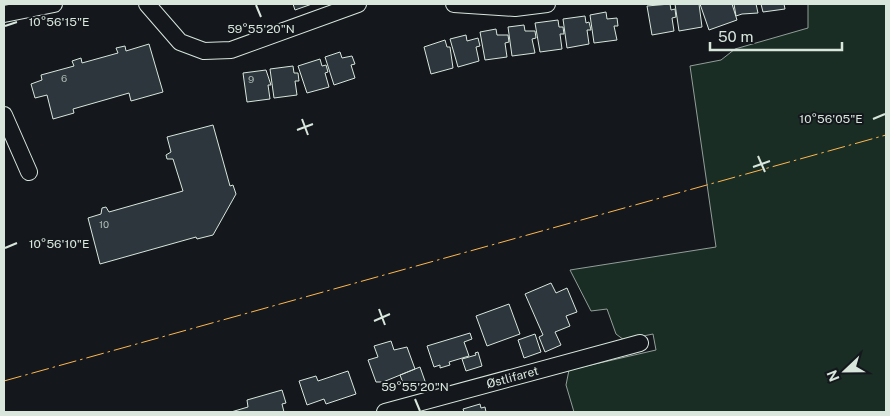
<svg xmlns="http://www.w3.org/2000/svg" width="890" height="416" font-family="'Public Sans',sans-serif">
  <rect width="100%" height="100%" fill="#14181c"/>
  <path fill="#1a2d24" stroke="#939e99" d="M808 4H886V412H574L566 385 569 370 656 350 653 334 624 340 616 334 607 309 591 311 570 270 716 247 690 66 721 60 735 49 808 28Z"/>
  <path fill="#2c363c" stroke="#d8e6dc" d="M293 4H312L295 10Z
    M670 4 671 10 675 9 676 17 672 18 674 31 652 35 647 6Z
    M675 4H699L702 27 679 31Z
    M700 4H732L737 20 709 30Z
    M734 4H756L758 13 742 14 736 16Z
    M761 4H784L785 9 763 12Z
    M606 12 607 19 617 18 618 26H614L617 40 594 43 590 15Z
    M585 16 586 23 589 22 591 30H587L589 44 567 48 563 19Z
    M558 20 559 27H563L564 34H560L562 49 540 52 535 23Z
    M524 25 525 31H535L536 38 532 39 535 53 512 56 508 27Z
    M496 29 497 35H508L509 42 505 43 507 57 485 60 480 32Z
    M466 35 467 41 478 38 480 46 476 47 479 61 458 67 450 39Z
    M445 40 447 47H450L453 68 431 74 424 47Z
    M149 44 163 92 131 101 129 93 73 109 74 113 53 119 47 95 35 98 31 84 42 80 41 75 74 66 72 61 81 58 82 63 118 53 116 48 125 46 126 51Z
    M340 52 342 58 352 56 355 64 351 65 355 78 334 85 325 57Z
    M320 59 322 66 326 65 328 72 325 73 329 87 307 93 298 66Z
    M293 66 294 73H298L299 81H295L297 95 274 98 270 69Z
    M266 70 271 85H268L270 99 247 102 243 73Z
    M213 125 230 186 233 185 236 194 213 235 197 239 196 237 100 264 88 218 101 214 102 208 106 207 109 212 183 191 173 159H167L166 155 171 152 167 137Z
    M551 283 556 293 567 288 577 312 566 316 570 326 555 332 561 345 545 352 539 337 543 335 525 294Z
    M509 304 520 334 487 346 476 316Z
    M470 333 472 339 464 342 469 356 449 362 450 365 440 368V365L434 367 427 346Z
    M535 334 541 352 524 358 518 340Z
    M391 341 394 350 407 347 415 369 383 382H376L368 360 378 357 374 346Z
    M478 352 482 366 466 371 462 359 476 355 475 353Z
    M420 367 426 384 406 391 400 375Z
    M348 371 356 394 326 404 324 399 307 405 299 381 316 376 318 381Z
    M282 390 286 403 282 404 284 412H231L248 407 247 400Z
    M480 404 481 408 485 407 486 412H464L463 409Z"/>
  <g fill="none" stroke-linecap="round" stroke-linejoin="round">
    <defs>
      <g id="minor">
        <path d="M147 4 180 42 204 51 231 50 358 4"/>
        <path d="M454 4 515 8 547 4"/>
        <path d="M4 14 54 4"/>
        <path d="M4 115 29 172"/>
        <path id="s1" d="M385 412 640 343"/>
      </g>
    </defs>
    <use href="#minor" stroke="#d8e6dc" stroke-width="18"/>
    <use href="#minor" stroke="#14181c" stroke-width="16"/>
    <path stroke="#ffb74d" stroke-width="1" stroke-dasharray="18 4 2.5 4" stroke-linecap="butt" d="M4 381 886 135"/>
  </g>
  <path fill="none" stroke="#d8e6dc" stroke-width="2" d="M256 5 261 17M5 26 17 22M302 119 308 135M873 119 885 114M297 130 313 124M758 156 765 172M753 167 770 161M5 248 17 243M379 309 385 325M374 321 390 314M415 399 420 411"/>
  <g text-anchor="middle" stroke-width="4" stroke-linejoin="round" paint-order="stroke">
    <g font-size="10" fill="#adbab4">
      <text x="64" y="82">6</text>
      <text x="251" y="83">9</text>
      <text x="104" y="228">10</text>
    </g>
    <g font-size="12" fill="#d8e6dc" stroke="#14181c">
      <text dy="4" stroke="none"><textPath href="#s1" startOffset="132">Østlifaret</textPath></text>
    </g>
  </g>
  <g font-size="12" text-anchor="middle" fill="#d8e6dc" stroke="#14181c" stroke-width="4" stroke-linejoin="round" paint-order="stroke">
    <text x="59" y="26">10°56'15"E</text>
    <text x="261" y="33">59°55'20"N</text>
    <text x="831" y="123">10°56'05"E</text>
    <text x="59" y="248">10°56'10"E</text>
    <text x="415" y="391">59°55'20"N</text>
  </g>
  <rect width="890" height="416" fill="none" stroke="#d8e6dc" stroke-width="10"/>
  <g transform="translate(845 371) rotate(248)" stroke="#14181c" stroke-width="4" paint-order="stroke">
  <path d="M0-4L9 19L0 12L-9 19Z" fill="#d8e6dc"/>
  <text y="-8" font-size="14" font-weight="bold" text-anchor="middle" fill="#d8e6dc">N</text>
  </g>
  <path d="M710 42v8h132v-8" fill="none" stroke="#d8e6dc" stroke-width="2.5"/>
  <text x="718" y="42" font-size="15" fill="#d8e6dc" stroke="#14181c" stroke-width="4" paint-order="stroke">50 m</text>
</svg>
